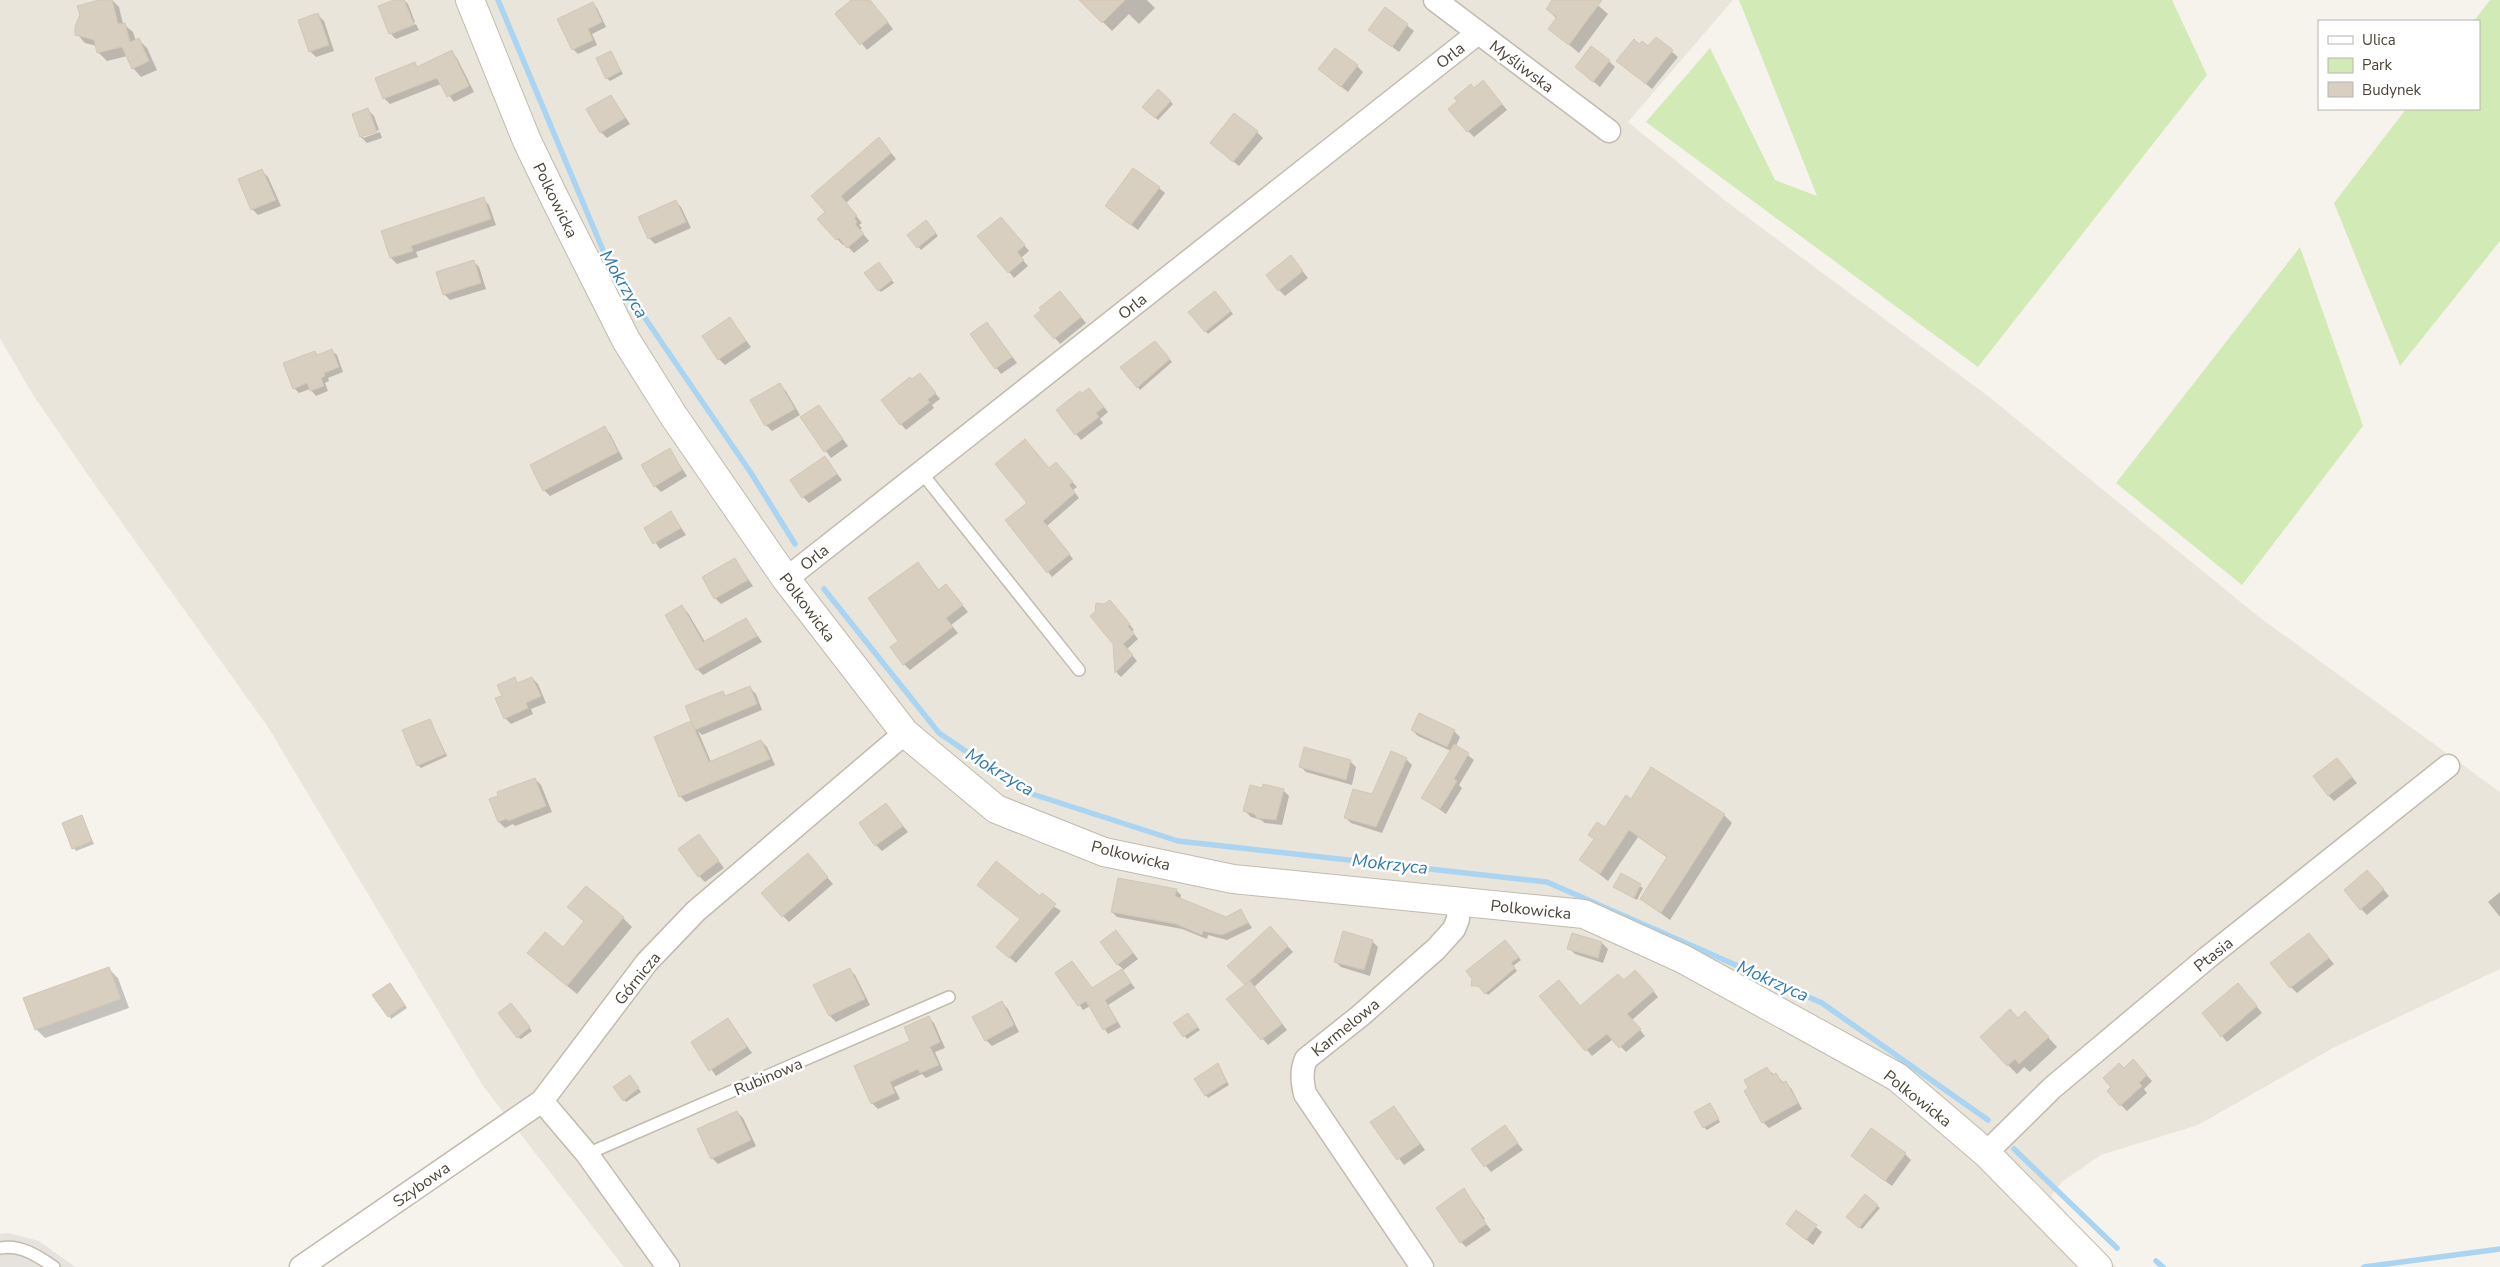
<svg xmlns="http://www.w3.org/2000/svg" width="2500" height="1267" font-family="'Nunito Sans',sans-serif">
  <rect width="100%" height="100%" fill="#f6f3ec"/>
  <path fill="#eae5da" d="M0 0H1733L1628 122 1727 202 1988 396 2259 617 2500 792V969L2333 1048 2198 1125 2101 1155 2063 1181 2051 1196 2116 1267H624L483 1086 268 727 95 485 33 395 0 338Z"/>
  <path fill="#e6e2dd" d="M8 1233 39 1241 75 1267H0V1234Z"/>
  <path fill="#d2eab5" d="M1739 0H2172L2207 75 1978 367 1646 122 1710 48 1775 180 1817 196Z
    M2490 0H2500V241L2400 366 2334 203 2406 109H2479V21H2474Z
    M2300 247 2363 426 2242 585 2116 483Z"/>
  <path fill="#0003" d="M105 0H112L119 7 123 24 133 32 136 41 139 40 147 48 157 70 141 77 133 68 127 56 107 61 98 52 97 46 85 43 77 34 81 15Z
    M397 0H404L408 4 415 22 391 31V34L416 24 419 30 396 39 390 33Z
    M852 0H870L893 29 867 50 836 12Z
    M1086 0H1147L1155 8 1139 24 1129 14 1112 31 1086 5Z
    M1554 0H1592L1608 14 1579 53 1550 29 1557 19 1547 9Z
    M592 3 597 8 606 27 592 34 597 45 578 54 573 49Z
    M1385 8 1414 31 1399 52 1376 35Z
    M318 15 324 21 334 51 316 57 310 51Z
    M1656 38 1678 57 1652 89 1624 66 1639 46 1649 48Z
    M451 52 457 58 474 92 454 102 441 84 390 104 384 98 415 64 419 68Z
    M611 52 623 74 610 81 607 78Z
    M1609 61 1615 67 1600 87 1583 73Z
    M1357 66 1363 72 1348 92 1326 75Z
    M1489 88 1507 110 1474 137 1468 131 1474 89Z
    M1159 91 1173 104 1158 120 1144 107Z
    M611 96 630 124 607 138 601 132Z
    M368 110 374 116 379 130 363 135V138L380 132 382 138 367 143 361 137 354 115Z
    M1257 132 1263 138 1239 166 1218 149Z
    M885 145 896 159 846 203 862 223 859 225 862 228 860 230 869 241 854 253 845 244 843 245 837 239 826 213Z
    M262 171 268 177 281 206 258 215 252 209Z
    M1159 188 1165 193 1138 230 1113 211Z
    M483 199 489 205 496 225 416 252 418 257 397 264 391 258 382 232Z
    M675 201 681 207 691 228 655 244 649 238Z
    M928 224 938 236 921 250 909 235Z
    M1006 224 1029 251 1021 258 1028 266 1014 278 979 236Z
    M473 261 479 267 486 289 450 300 444 294Z
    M1296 263 1308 278 1285 296 1279 290Z
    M881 266 894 283 881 292 879 290Z
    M1217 295 1233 314 1208 334 1190 312Z
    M1065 298 1086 323 1060 344 1055 338Z
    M730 319 751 347 725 365 719 359Z
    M987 323 1017 363 1001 374 971 334Z
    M1158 345 1172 362 1140 390 1138 387Z
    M332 351 337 355 343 372 328 378 329 381 325 383 328 391 316 396 310 389 299 393 294 388 315 352 318 356Z
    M920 374 940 399 932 405 934 408 906 430 901 424Z
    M780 385 786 391 800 415 772 431 766 425Z
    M1089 389 1108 412 1100 419 1103 423 1081 440 1057 410Z
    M819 406 848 446 831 458 802 418Z
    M604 428 610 434 623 459 550 496 544 490Z
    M670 450 687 476 661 492 655 486Z
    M825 458 842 480 809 503 803 497Z
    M1060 468 1077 487 1073 490 1079 498 1047 526 1073 559 1052 577 1048 572 1028 503 1049 469Z
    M671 513 686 535 660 549 645 528Z
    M735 560 753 586 721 604 715 598Z
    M918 563 939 590 946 585 968 612 951 625 958 633 910 670 904 664 900 641Z
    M1114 606 1134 630 1132 631 1138 639 1127 649 1137 661 1121 677 1117 673Z
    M682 607 688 613 705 642 746 619 762 642 703 675 697 669Z
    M532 678 538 684 546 703 531 709 533 714 511 724 505 718 503 696 514 679 519 684Z
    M750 688 756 694 762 710 702 735 698 731 711 762 761 741 767 747 775 765 686 802 680 796 691 723 695 727 723 692 727 697Z
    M430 720 447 756 421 768 418 765Z
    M1412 730 1454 731 1460 737 1456 746 1474 760 1459 785 1462 788 1446 814 1423 798 1451 751 1418 736Z
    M1406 759 1412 765 1382 833 1351 823 1345 817 1372 796Z
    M2337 759 2357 783 2334 801 2328 795Z
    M1350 761 1356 767 1352 785 1306 772 1300 766Z
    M535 779 541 785 552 812 515 826 513 824 505 828 499 822 500 796Z
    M1263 790H1283L1289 796 1282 825 1265 823 1261 820 1251 817 1245 811Z
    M1631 800 1724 815 1732 823 1670 920 1641 899 1668 858 1638 837 1608 881 1581 860 1605 828Z
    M886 805 908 832 882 851 876 845Z
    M82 817 94 844 76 851 74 848Z
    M704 842 724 868 705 882 699 876Z
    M813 861 833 884 789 922 783 916Z
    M1621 875 1643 888 1637 900 1615 887Z
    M2373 877 2389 896 2367 915 2361 909Z
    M979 885 1040 897 1061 911 1016 963 1004 953 1021 919Z
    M1176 890 1181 895 1180 900 1226 918 1241 911 1252 928 1227 940 1208 935 1207 939 1182 929 1117 917 1112 912Z
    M2500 892V917L2488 902Z
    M569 907 623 918 632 927 577 994 538 962 563 948 585 922Z
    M1116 931 1138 959 1122 971 1135 988 1108 1005 1121 1027 1108 1034 1090 1006 1083 1010 1057 973 1072 962 1092 989 1123 969 1117 964Z
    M1276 934 1293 952 1254 987 1287 1030 1268 1045 1228 999 1247 985 1228 966Z
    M2309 934 2334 964 2297 993 2291 987Z
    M1372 941 1378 947 1370 976 1341 967 1335 961Z
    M1602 943 1608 949 1603 963 1575 954 1569 948Z
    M1508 944 1521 960 1513 966 1517 971 1488 995 1482 988 1473 985Z
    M109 969 118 978 129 1008 45 1038 36 1029Z
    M849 969 855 975 870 1005 836 1022 830 1016Z
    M1641 977 1658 997 1632 1020 1645 1036 1626 1052 1613 1039 1592 1056 1541 996 1565 987 1581 1007 1624 981Z
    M392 987 407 1008 391 1019 389 1016Z
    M2244 991 2262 1013 2227 1042 2222 1036Z
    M1002 1003 1008 1009 1019 1032 992 1046 986 1040Z
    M513 1007 532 1031 521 1039 518 1037Z
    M928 1017 934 1023 945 1048 935 1052 943 1070 926 1078 922 1074 894 1087 900 1099 878 1109 872 1103 856 1067 912 1041Z
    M1190 1017 1200 1030 1187 1039 1175 1024Z
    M728 1019 752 1053 716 1076 692 1042Z
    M2019 1019 2034 1022 2057 1047 2030 1072 2024 1067 2017 1074 2008 1065Z
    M1218 1065 1229 1085 1208 1098 1206 1095Z
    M2139 1067 2152 1081 2144 1089 2147 1093 2127 1111 2121 1105 2124 1069Z
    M1767 1069 1791 1088 1802 1109 1769 1128 1763 1122Z
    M632 1079 641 1092 626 1102 624 1100Z
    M1394 1107 1425 1150 1404 1165 1372 1123Z
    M1712 1107 1720 1122 1707 1130 1704 1127Z
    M737 1112 743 1118 756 1146 718 1164 712 1158Z
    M1505 1127 1523 1150 1491 1172 1473 1150Z
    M1905 1154 1911 1160 1892 1186 1852 1156Z
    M1464 1190 1485 1219 1483 1220 1491 1230 1466 1247 1461 1242Z
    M1865 1196 1880 1208 1862 1229 1850 1219Z
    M1797 1212 1822 1232 1813 1245 1787 1224Z"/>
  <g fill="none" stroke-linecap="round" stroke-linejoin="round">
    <path stroke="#a9d4f2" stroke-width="5.5" d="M498 0 610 267 751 473 795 544
      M824 589 939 733 1026 792 1178 841 1547 882 1822 1003 1988 1120
      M2014 1149 2117 1248
      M2156 1261 2163 1267
      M2364 1267 2500 1249"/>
  </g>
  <path fill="#d8cfc1" stroke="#d3c7b4" d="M99 0H112L118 24 125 23 130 42 139 38 149 61 132 69 122 47 97 53 94 40 75 35V26L80 15 77 6Z
    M394 0H404L414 24 389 34 378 6Z
    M851 0H870L888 22 860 45 835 14Z
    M1079 0H1125L1102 23Z
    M1552 0H1602L1569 45 1548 29 1557 17 1546 9Z
    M593 2 602 22 588 29 593 40 572 50 557 19Z
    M1385 7 1408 24 1392 47 1368 30Z
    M318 13 329 45 309 52 298 20Z
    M1656 37 1673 50 1646 84 1616 61 1634 39 1639 44 1642 41 1648 46Z
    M1591 46 1610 60 1593 82 1575 67Z
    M1335 48 1358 65 1341 87 1318 69Z
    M452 50 469 86 447 97 437 78 383 99 375 78 415 62 417 67Z
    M611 51 621 71 606 79 596 58Z
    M1483 80 1502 104 1467 132 1448 109 1457 101 1454 98 1471 84 1474 88Z
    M1158 89 1171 101 1155 118 1142 107Z
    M611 95 625 118 600 133 586 109Z
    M368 108 377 132 360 137 352 114Z
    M1234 113 1258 131 1233 162 1210 143Z
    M879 137 891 153 841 196 857 216 854 218 857 222 855 224 864 234 847 248 839 238 836 240 817 219 825 212 811 196Z
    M1133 168 1160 187 1131 225 1105 206Z
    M262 169 276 200 251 210 238 179Z
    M484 197 491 219 411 246 413 251 390 258 381 231Z
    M676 200 686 222 648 239 638 217Z
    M1001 217 1025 245 1017 252 1024 260 1008 273 977 236Z
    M926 220 936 233 917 248 907 235Z
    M1291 255 1303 271 1278 291 1266 275Z
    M474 260 481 283 443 295 436 272Z
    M879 262 892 280 878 291 864 273Z
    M1060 291 1081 317 1054 339 1034 316 1041 310 1039 308Z
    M1215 291 1231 311 1205 332 1188 312Z
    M730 317 746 341 718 360 702 336Z
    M987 322 1012 357 995 369 970 334Z
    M1155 341 1170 359 1137 388 1120 367Z
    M332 349 339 367 324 373 325 376 321 378 324 386 310 391 307 383 293 389 283 363 315 351 317 355Z
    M920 373 936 393 927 400 930 402 900 425 881 400 910 377 912 379Z
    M780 383 795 409 765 426 750 400Z
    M1089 388 1104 407 1096 413 1099 417 1075 435 1056 410 1080 391 1081 394Z
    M819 405 843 439 824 452 800 417Z
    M605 426 618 452 543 491 530 465Z
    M1025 439 1049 468 1056 462 1073 482 1069 485 1075 493 1043 521 1070 554 1047 573 1005 520 1027 503 995 464Z
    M670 448 682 470 654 487 641 465Z
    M825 456 837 474 802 498 790 480Z
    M671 511 681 528 653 544 644 528Z
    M735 558 748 580 714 599 702 577Z
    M918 562 938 590 946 584 963 605 946 618 953 627 903 665 890 647 898 641 868 598Z
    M1110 600 1130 624 1128 626 1134 634 1123 644 1133 655 1115 673 1113 644 1090 616 1095 612 1096 603 1104 604Z
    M682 605 703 642 746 618 757 636 696 670 665 615Z
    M515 677 517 683 532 677 541 696 526 703 528 708 504 719 495 698 502 696 497 685Z
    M750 686 757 704 695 730 685 706 723 691 725 696Z
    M1419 713 1455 730 1447 747 1411 730Z
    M430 719 445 754 417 766 402 730Z
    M691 721 709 762 761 740 770 759 679 797 654 737Z
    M1454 744 1469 753 1454 779 1457 781 1440 809 1421 798Z
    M1304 747 1351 760 1346 780 1299 767Z
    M1391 751 1407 758 1376 827 1344 818 1353 789 1372 794Z
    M2337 758 2352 777 2328 796 2313 776Z
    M1651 767 1725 814 1661 913 1640 899 1667 857 1629 830 1600 874 1579 860 1594 839 1588 835 1597 822 1605 827 1626 795 1631 799Z
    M535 778 546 806 508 821 507 819 498 822 489 799 498 796 497 792Z
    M1263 784 1284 789 1276 820 1257 818 1254 814 1243 811 1250 785 1262 788Z
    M886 803 903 826 875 846 859 823Z
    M82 815 92 841 72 849 62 823Z
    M699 834 719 861 698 877 678 849Z
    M808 853 828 877 782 917 761 893Z
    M996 861 1040 896 1042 893 1056 904 1009 958 996 947 1020 919 977 885Z
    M2367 870 2384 889 2360 910 2344 890Z
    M1621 873 1641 884 1634 898 1613 887Z
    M1118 878 1177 889 1175 896 1226 917 1241 909 1248 923 1222 935 1203 931 1202 935 1176 924 1111 912Z
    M586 886 624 917 567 986 527 953 545 932 563 947 584 921 567 907Z
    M1270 926 1288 946 1245 985 1227 966Z
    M1116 930 1133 953 1117 965 1100 942Z
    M1343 931 1373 940 1364 970 1334 962Z
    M1572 933 1602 942 1598 958 1567 949Z
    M2309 933 2329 958 2290 988 2270 963Z
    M1505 940 1519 957 1511 963 1515 968 1485 994 1478 986H1471L1472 979 1466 971Z
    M1072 961 1092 988 1122 969 1131 983 1105 1000 1117 1022 1103 1030 1086 1001 1078 1006 1055 973Z
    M109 967 121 999 35 1030 23 998Z
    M850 968 865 999 829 1016 813 985Z
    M1635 970 1654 991 1627 1014 1641 1029 1619 1048 1607 1034 1585 1051 1539 996 1559 980 1580 1006 1618 974 1624 980Z
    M1250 981 1282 1024 1261 1040 1226 999Z
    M390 983 405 1005 388 1017 372 995Z
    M2238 983 2257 1006 2221 1037 2202 1013Z
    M1002 1001 1014 1025 985 1041 972 1017Z
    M511 1003 530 1027 517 1038 498 1013Z
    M2010 1009 2018 1018 2025 1011 2049 1037 2019 1064 2015 1059 2007 1066 1980 1037Z
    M1188 1013 1198 1027 1183 1037 1173 1023Z
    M929 1016 940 1042 930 1047 939 1065 920 1073 918 1069 890 1082 895 1093 871 1104 854 1066 910 1041 904 1027Z
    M728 1018 747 1047 709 1071 691 1042Z
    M2133 1059 2147 1075 2139 1083 2142 1086 2120 1106 2107 1091 2111 1087 2103 1078 2119 1063 2124 1068Z
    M1218 1063 1227 1082 1205 1096 1194 1079Z
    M1767 1067 1772 1075 1776 1073 1782 1083 1786 1081 1798 1103 1762 1123 1744 1091 1748 1088 1744 1080Z
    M630 1075 639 1088 623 1101 613 1087Z
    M1710 1103 1719 1119 1703 1128 1694 1112Z
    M1394 1106 1420 1144 1397 1160 1370 1122Z
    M737 1111 751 1140 711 1159 697 1129Z
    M1505 1125 1518 1143 1484 1167 1471 1149Z
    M1871 1128 1906 1153 1885 1181 1851 1156Z
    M1464 1188 1486 1224 1460 1243 1436 1208Z
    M1865 1194 1878 1205 1859 1228 1846 1217Z
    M1796 1210 1817 1225 1806 1240 1786 1224Z"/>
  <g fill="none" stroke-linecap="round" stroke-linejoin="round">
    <defs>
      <path id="service" d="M921 472 1079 670
        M587 1154 949 997
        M0 1248C20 1244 38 1256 54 1267"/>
      <path id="minor" d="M1435 0 1609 131
        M786 579 1478 33
        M542 1101 587 1154 668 1267
        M1986 1153 2052 1088 2207 958 2448 766
        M301 1267 542 1101 647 962 696 911 905 733
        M1422 1267 1305 1094C1302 1081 1301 1071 1306 1059L1360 1016 1436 949 1454 929 1458 919 1459 901"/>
      <path id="tertiary" d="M470 0 527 141 555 199 626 340 673 415 786 579 905 733 996 809 1104 852 1233 879 1584 914 1683 959 1897 1077 1986 1153 2098 1267"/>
    </defs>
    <use href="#service" stroke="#c2bbae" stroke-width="14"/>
    <use href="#minor" stroke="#c2bbae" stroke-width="25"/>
    <use href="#tertiary" stroke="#c2bbae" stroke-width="30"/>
    <use href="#service" stroke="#fff" stroke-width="11"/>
    <use href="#minor" stroke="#fff" stroke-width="22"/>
    <use href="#tertiary" stroke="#fff" stroke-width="28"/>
  </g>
  <g text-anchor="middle" stroke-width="5" stroke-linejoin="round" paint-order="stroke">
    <g font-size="16" fill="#4b4439" stroke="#fff">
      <text transform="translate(1450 55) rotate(-38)" y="6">Orla</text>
      <text transform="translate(1522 66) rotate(37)" y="6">Myśliwska</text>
      <text transform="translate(556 200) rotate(64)" y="6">Polkowicka</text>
      <text transform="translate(1132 306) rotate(-38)" y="6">Orla</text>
      <text transform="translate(814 557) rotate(-38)" y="6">Orla</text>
      <text transform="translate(808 607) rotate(53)" y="6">Polkowicka</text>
      <text transform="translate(1131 855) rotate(14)" y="6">Polkowicka</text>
      <text transform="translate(1531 909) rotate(6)" y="6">Polkowicka</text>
      <text transform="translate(2213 954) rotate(-39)" y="6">Ptasia</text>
      <text transform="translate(637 978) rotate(-51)" y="6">Górnicza</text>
      <text transform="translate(1345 1027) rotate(-39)" y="6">Karmelowa</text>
      <text transform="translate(768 1076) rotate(-23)" y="6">Rubinowa</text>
      <text transform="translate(1918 1098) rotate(38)" y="6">Polkowicka</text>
      <text transform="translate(421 1184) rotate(-35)" y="6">Szybowa</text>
    </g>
    <g font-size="18" font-style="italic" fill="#2e7ab2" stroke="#fff">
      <text transform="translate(624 284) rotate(59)" y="6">Mokrzyca</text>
      <text transform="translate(1000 772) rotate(31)" y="6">Mokrzyca</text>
      <text transform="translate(1390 864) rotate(6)" y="6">Mokrzyca</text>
      <text transform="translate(1773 981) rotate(24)" y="6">Mokrzyca</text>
    </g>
  </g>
  <rect x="2318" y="20" width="162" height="90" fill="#ffffff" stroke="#b7b4b0"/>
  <rect x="2328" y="36" width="25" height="8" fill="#ffffff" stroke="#b7b4b0"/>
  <text x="2362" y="45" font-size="15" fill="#4b4439">Ulica</text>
  <rect x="2328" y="58" width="25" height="15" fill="#d2eab5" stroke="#b7b4b0"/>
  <text x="2362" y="70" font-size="15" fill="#4b4439">Park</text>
  <rect x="2328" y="82" width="25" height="15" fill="#d8cfc1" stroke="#b7b4b0"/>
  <text x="2362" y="95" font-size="15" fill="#4b4439">Budynek</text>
</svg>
